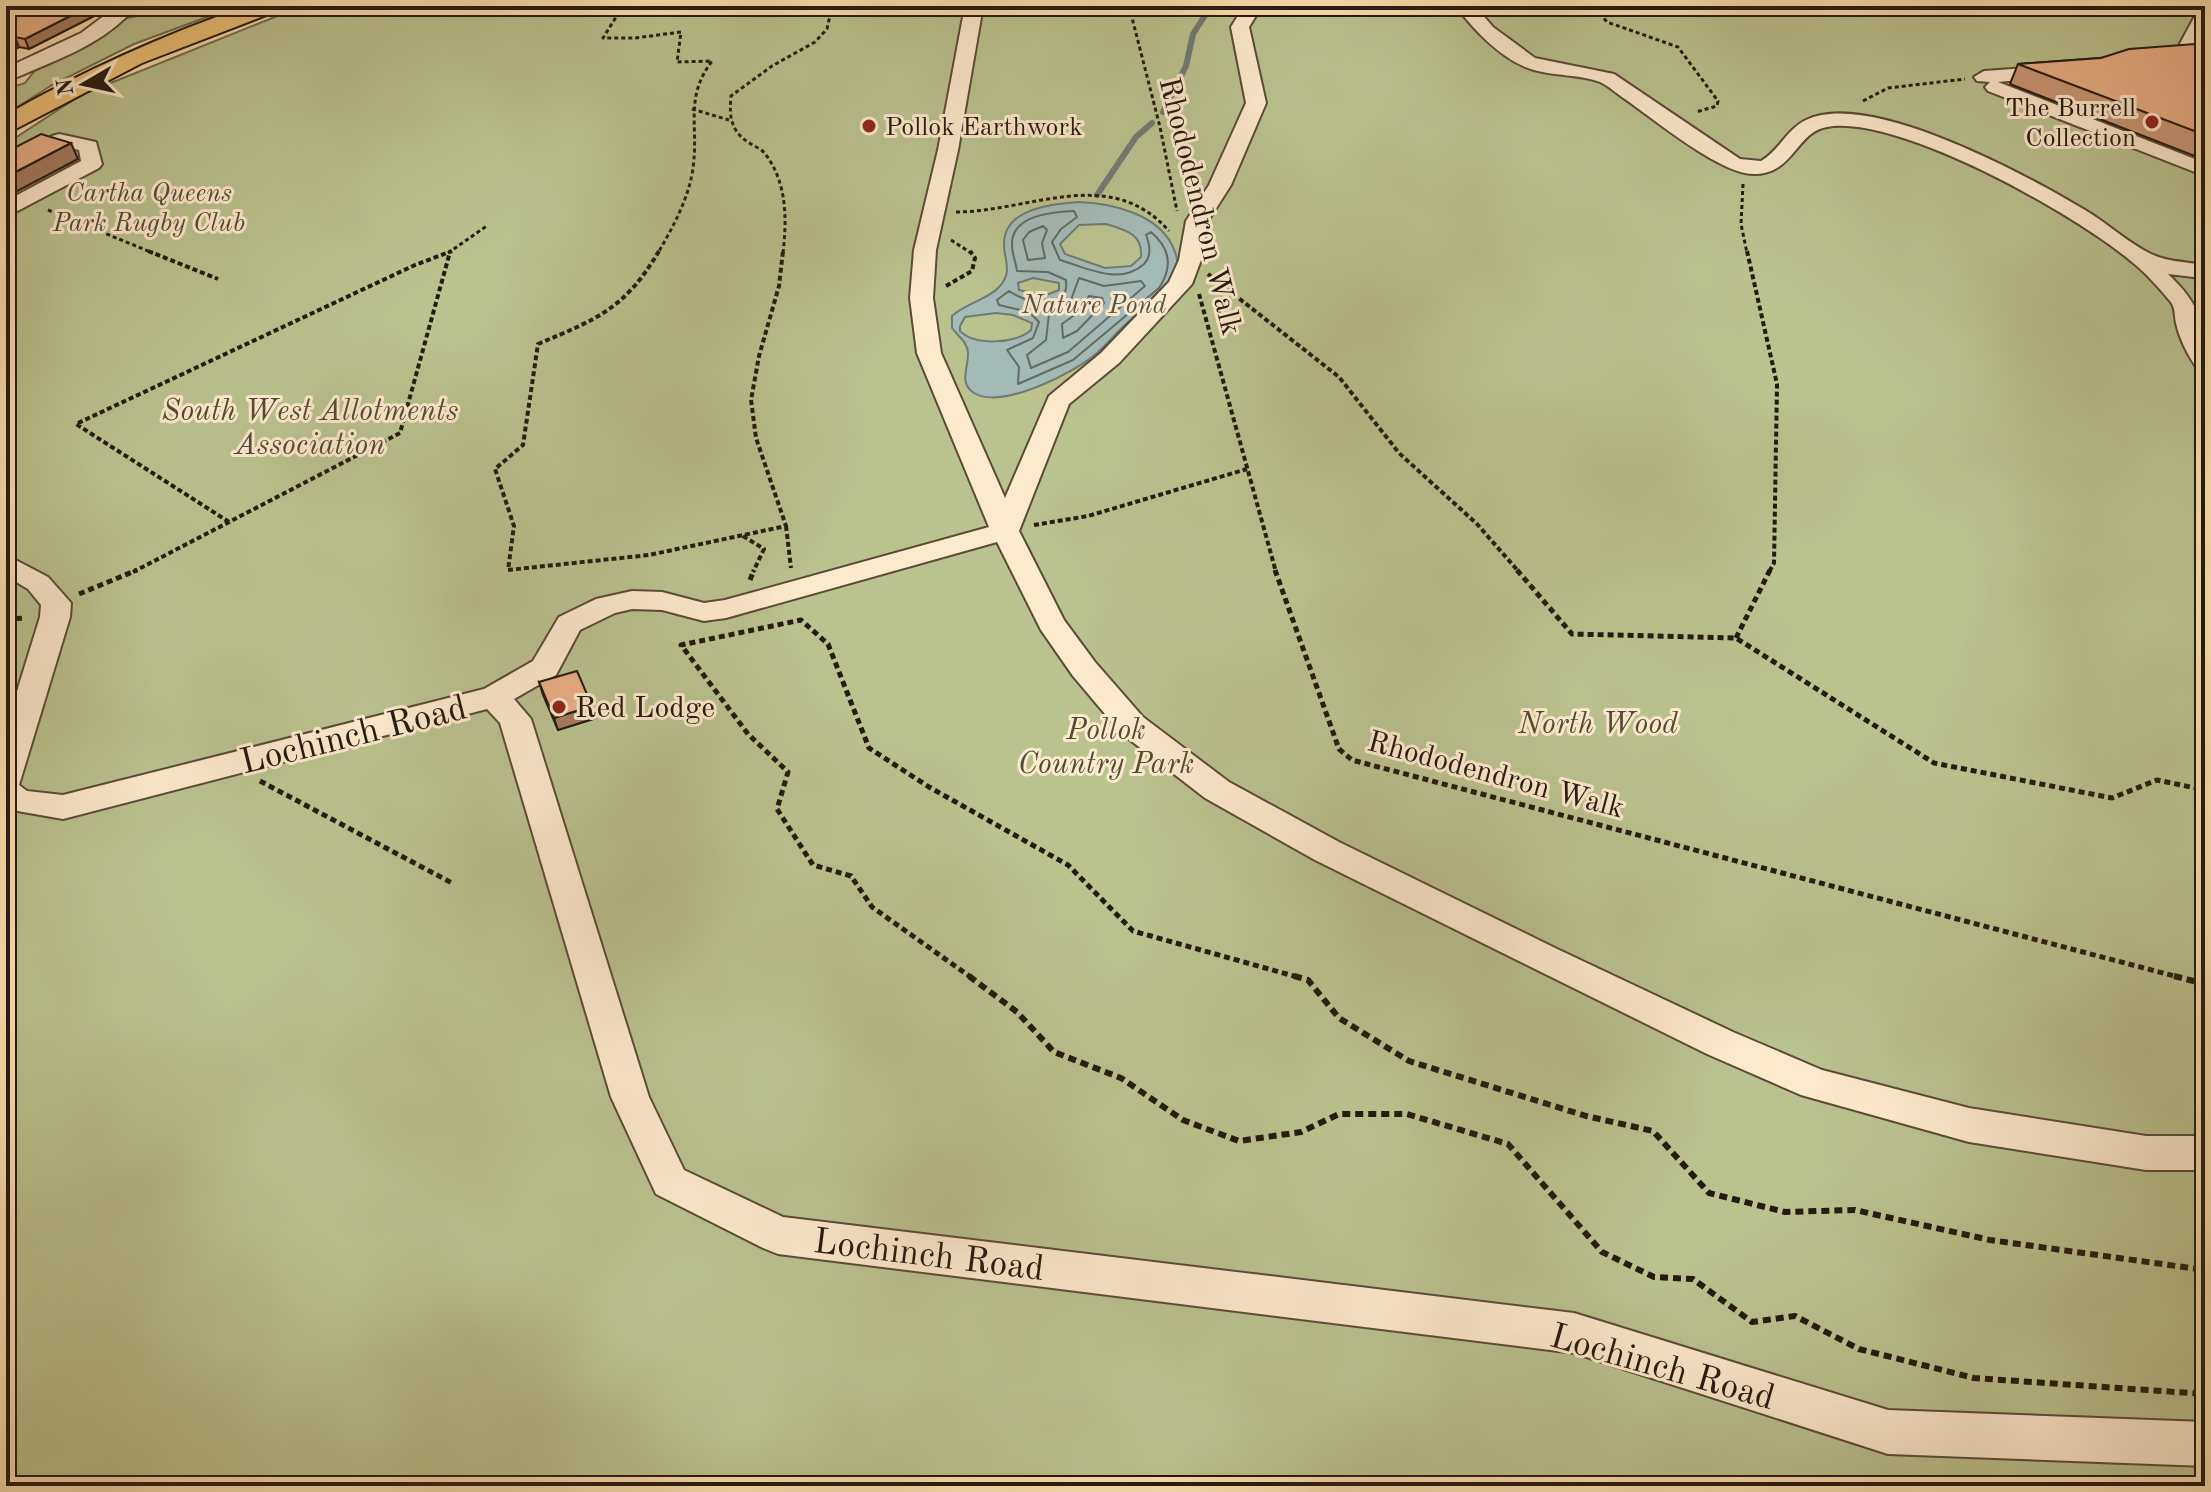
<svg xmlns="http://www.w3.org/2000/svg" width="2211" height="1492" font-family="'Old Standard TT',serif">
  <rect width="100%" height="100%" fill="#fbdfb0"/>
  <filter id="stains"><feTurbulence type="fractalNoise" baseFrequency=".0025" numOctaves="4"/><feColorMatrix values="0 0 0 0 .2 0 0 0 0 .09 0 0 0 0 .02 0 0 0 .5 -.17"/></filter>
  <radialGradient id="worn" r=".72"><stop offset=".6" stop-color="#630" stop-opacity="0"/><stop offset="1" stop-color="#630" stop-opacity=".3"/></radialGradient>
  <path fill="#bac28e" stroke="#6f6e4e" stroke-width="2" d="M191 6H237L134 44 52 85 6 114V89L25 83 39 65 127 18Z
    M302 6H2205V1486H6V144L81 95Z"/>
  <path fill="#a4bab7" stroke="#717a74" stroke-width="2" fill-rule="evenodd" d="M1078 202C1112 203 1158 214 1173 247 1178 258 1180 271 1173 282 1162 299 1143 309 1128 322 1117 332 1108 343 1097 353 1076 372 1002 410 974 393 958 383 969 366 968 353 968 343 958 336 952 328V316C966 303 988 300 1000 286 1013 271 1004 260 1004 245 1003 208 1053 204 1078 202ZM1106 224C1126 230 1143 234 1141 257L1131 266 1105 268 1065 254 1060 244 1079 225ZM1033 278 1059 283V290L1044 296 1019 290 1018 283ZM996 313 1013 315 1032 323 1031 330C1016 344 975 346 960 331V326L965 317Z"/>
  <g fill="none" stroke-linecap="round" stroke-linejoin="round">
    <path stroke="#646a63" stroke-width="2" d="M1074 211 1077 217 1061 229 1052 242 1060 260C1087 268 1120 286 1144 264 1152 256 1150 245 1146 235L1151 232C1170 248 1173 267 1159 288L1073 360 1018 384 1019 367 1007 350 1033 338 1039 322 1029 312 999 305 997 300 1009 291C1026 303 1070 315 1066 280L1048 272 1017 271C1016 263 1012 254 1012 245 1011 215 1052 212 1074 211Z
      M1043 226 1047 230 1042 243 1045 258 1028 260 1023 240 1029 232Z
      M1079 278 1104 286 1141 281 1145 286 1068 352 1031 368 1027 355 1046 340 1049 314 1069 305Z
      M1089 296 1102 298 1104 303 1077 331 1063 338 1062 324 1080 311Z"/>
    <path stroke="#717a74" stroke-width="6" d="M1163 112 1186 66 1193 34 1211 6
      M1097 195 1136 137 1152 123"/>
    <defs>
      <path id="minor" d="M117 6H136C107 43 56 60 15 78L6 79V68L81 33Z
        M965 6H983L958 150 936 250 933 298 941 353 1005 498 1049 396 1101 353 1169 282 1179 260 1186 221 1209 185 1246 103 1231 27 1244 6H1262L1249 27 1266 103 1231 185 1208 221 1201 260 1192 284 1119 363 1069 404 1019 531 1064 620 1095 662 1143 717 1229 782 1339 842 1555 948 1733 1032 1822 1070 1969 1108 2146 1136H2205V1170H2146L1969 1142 1801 1095 1707 1054 1315 860 1205 798 1121 733 1073 676 1041 630 997 542 726 618 704 621 662 610 632 609 615 613 580 630 556 675 514 699 531 719 649 1097 684 1170 783 1217 1574 1313 1888 1410 2205 1422V1466L1888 1454 1574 1353 778 1254 763 1248 656 1194 611 1097 500 723 487 709 63 819 6 809V727L40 617 41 605 28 589 6 576V555L48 577 71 603 70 617 19 785 27 791 63 795 484 689 533 661 559 617 596 599 632 591 662 592 704 603 725 600 989 527 917 353 910 298 914 250 938 150Z
        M1456 6H1475L1493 27 1535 58 1614 74 1740 159 1761 161C1779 151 1787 129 1806 120 1869 89 2028 176 2085 210 2107 223 2128 243 2151 254 2168 262 2187 262 2205 265V277L2202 278 2168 274C2201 305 2205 325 2205 369L2196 367C2188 355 2179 338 2176 323 2174 315 2176 308 2170 301 2159 288 2145 272 2132 262 2077 215 1898 114 1827 127 1796 132 1794 174 1754 174 1720 174 1655 120 1625 99 1617 94 1609 86 1600 82 1576 73 1547 77 1523 66 1498 55 1472 28 1456 6Z
        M2205 9V32L2190 60 2147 62 2145 58 2147 54 2176 51 2196 14Z
        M2058 66 2068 72 2065 76 1998 82 2205 163V176L1988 91 1985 87 1990 82 1977 81 1974 77 1984 71Z
        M59 134 96 142 102 164 99 168 6 217V201L81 161 79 150 52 144 49 140 52 136Z"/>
      <path id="major" d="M247 6H280L277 11 142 63 6 134V115C83 71 163 35 247 6Z"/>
    </defs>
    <use href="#minor" stroke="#5a4b37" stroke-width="4"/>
    <use href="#major" stroke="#241a0f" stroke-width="4"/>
    <path stroke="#241a0f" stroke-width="3" stroke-dasharray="4 3" stroke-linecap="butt" d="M623 6 603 38H635L681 32 677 62 712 61C684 98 699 126 693 168 689 198 673 227 658 253
      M1129 6 1160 127 1177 211
      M1606 6 1602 16 1607 22 1678 47 1718 101 1717 106 1696 112
      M1626 6 1660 12 1674 10 1676 6
      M148 10 174 6
      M1863 101 1888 88 1965 79
      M692 109 729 120
      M1743 184 1741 224 1747 253
      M48 210 153 253
      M956 212C1029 212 1110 164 1169 231
      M951 240 971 253
      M448 253 488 225
      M783 253C787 220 787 183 766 155 763 150 756 147 751 144 731 132 729 118 731 96L772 66 815 42 827 29 832 6"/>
    <path stroke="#241a0f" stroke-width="4" stroke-dasharray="5 3" stroke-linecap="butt" d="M148 251 218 279
      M659 251C625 309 597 319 538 344L523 445 495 469 514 526 508 570 649 555 786 526 756 438 751 400 759 356 779 286 783 251
      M1747 251 1777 384 1774 563 1769 572
      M1208 274 1339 377 1399 453 1477 524 1519 572
      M946 286 972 271 975 258 970 251
      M1199 294 1276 572
      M229 522 76 424 415 265 452 251
      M1034 525 1088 516 1247 469
      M786 526 791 568
      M743 536 764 549 753 572
      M133 572 400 433 450 252"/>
    <path stroke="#241a0f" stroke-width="5" stroke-dasharray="6 4" stroke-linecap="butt" d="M1275 570 1339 749 1352 760 2182 978
      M1517 570 1572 634 1736 638 1934 763 2112 798 2157 780 2205 790
      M750 580 754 570
      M79 594 137 570
      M6 619 26 618
      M1736 638 1770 570
      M260 781 452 883
      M972 978 872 907 851 876 813 865 777 809 788 772 748 734 681 645 801 620 828 644 869 748 929 787 1068 865 1133 931 1301 978"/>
    <path stroke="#241a0f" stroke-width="6" stroke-dasharray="8 5" stroke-linecap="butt" d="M969 976 1017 1012 1054 1052 1121 1078 1183 1120 1239 1141 1301 1132 1339 1114H1407L1508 1144 1602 1252 1654 1277 1693 1279 1752 1322 1795 1316 1859 1349 1974 1378 2205 1394
      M1294 976 1308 980 1339 1018 1409 1061 1586 1116 1653 1131 1709 1193 1785 1212 1855 1210 1990 1240 2205 1270
      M2174 976 2205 984"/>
    <use href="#minor" fill="#fceacc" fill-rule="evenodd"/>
    <use href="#major" fill="#eec078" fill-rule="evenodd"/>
  </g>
  <path fill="#ca9775" stroke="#241a0f" stroke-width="2" d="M6 8 108 9 29 49 19 47 6 54Z
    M2205 50V160L2010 84 2018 64Z
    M539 682 592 706 596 718 558 730 543 695Z"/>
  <path fill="#a47b5f" stroke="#241a0f" stroke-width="2" d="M90 6H107L108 9 29 49 25 39Z
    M15 37 19 47 6 54V41Z
    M71 143 78 159 6 197V177Z
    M592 706 596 718 558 730 554 718Z"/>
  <path fill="#ebb088" stroke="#241a0f" stroke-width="2" d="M23 6H90L25 39 15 37 6 41V8Z
    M2195 44 2205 50V135L2018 64 2101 58 2129 49Z
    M41 134 71 143 6 177V152Z
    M577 671 592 706 554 718 539 682Z"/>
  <g fill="#8f2418" stroke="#fceacc" stroke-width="3">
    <circle cx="2152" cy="122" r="8"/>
    <circle cx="869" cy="126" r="8"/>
    <circle cx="559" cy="707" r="8"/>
  </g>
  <g text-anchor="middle" stroke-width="6" stroke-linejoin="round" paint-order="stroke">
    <g font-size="26" fill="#241a0f" stroke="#fceacc" text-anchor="end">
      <text x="2136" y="116">The Burrell<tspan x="2136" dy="30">Collection</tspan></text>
      <text x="885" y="135" text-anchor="start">Pollok Earthwork</text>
    </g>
    <g font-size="26" font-style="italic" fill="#514c35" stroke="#fceacc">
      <text x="149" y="201">Cartha Queens<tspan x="149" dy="30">Park Rugby Club</tspan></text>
    </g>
    <g font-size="26" font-style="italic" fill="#51524a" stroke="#fceacc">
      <text x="1094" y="313">Nature Pond</text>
    </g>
    <g font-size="30" fill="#241a0f" stroke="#fceacc">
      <text transform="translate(1201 206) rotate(76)" y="10">Rhododendron Walk</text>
      <text transform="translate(1496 774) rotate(15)" y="10">Rhododendron Walk</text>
    </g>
    <g font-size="30" font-style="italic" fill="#514c35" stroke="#fceacc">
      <text x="310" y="420">South West Allotments<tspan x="310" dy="34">Association</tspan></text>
      <text x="1598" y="733">North Wood</text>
      <text x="1106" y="739">Pollok<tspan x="1106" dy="34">Country Park</tspan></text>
    </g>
    <g font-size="30" fill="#241a0f" stroke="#fceacc" text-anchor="start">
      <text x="575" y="717">Red Lodge</text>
    </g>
    <g font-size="36" fill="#241a0f" stroke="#fceacc">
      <text transform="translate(353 733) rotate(-14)" y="13">Lochinch Road</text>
      <text transform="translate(929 1253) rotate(7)" y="13">Lochinch Road</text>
      <text transform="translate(1663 1365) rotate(16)" y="13">Lochinch Road</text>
    </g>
  </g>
  <rect width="2211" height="1492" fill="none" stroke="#fbdfb0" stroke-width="32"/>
  <rect x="8" y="8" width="2195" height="1476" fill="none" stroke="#241a0f" stroke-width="4"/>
  <rect x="16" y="16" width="2179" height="1460" fill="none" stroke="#241a0f" stroke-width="2"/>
  <g transform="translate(84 84) rotate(261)" stroke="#fceacc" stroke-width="6" paint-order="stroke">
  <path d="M0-6L14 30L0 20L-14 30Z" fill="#241a0f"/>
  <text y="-12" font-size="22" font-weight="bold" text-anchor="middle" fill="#241a0f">N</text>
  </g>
  <rect width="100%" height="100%" filter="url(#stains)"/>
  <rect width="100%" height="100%" fill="url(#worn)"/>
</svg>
